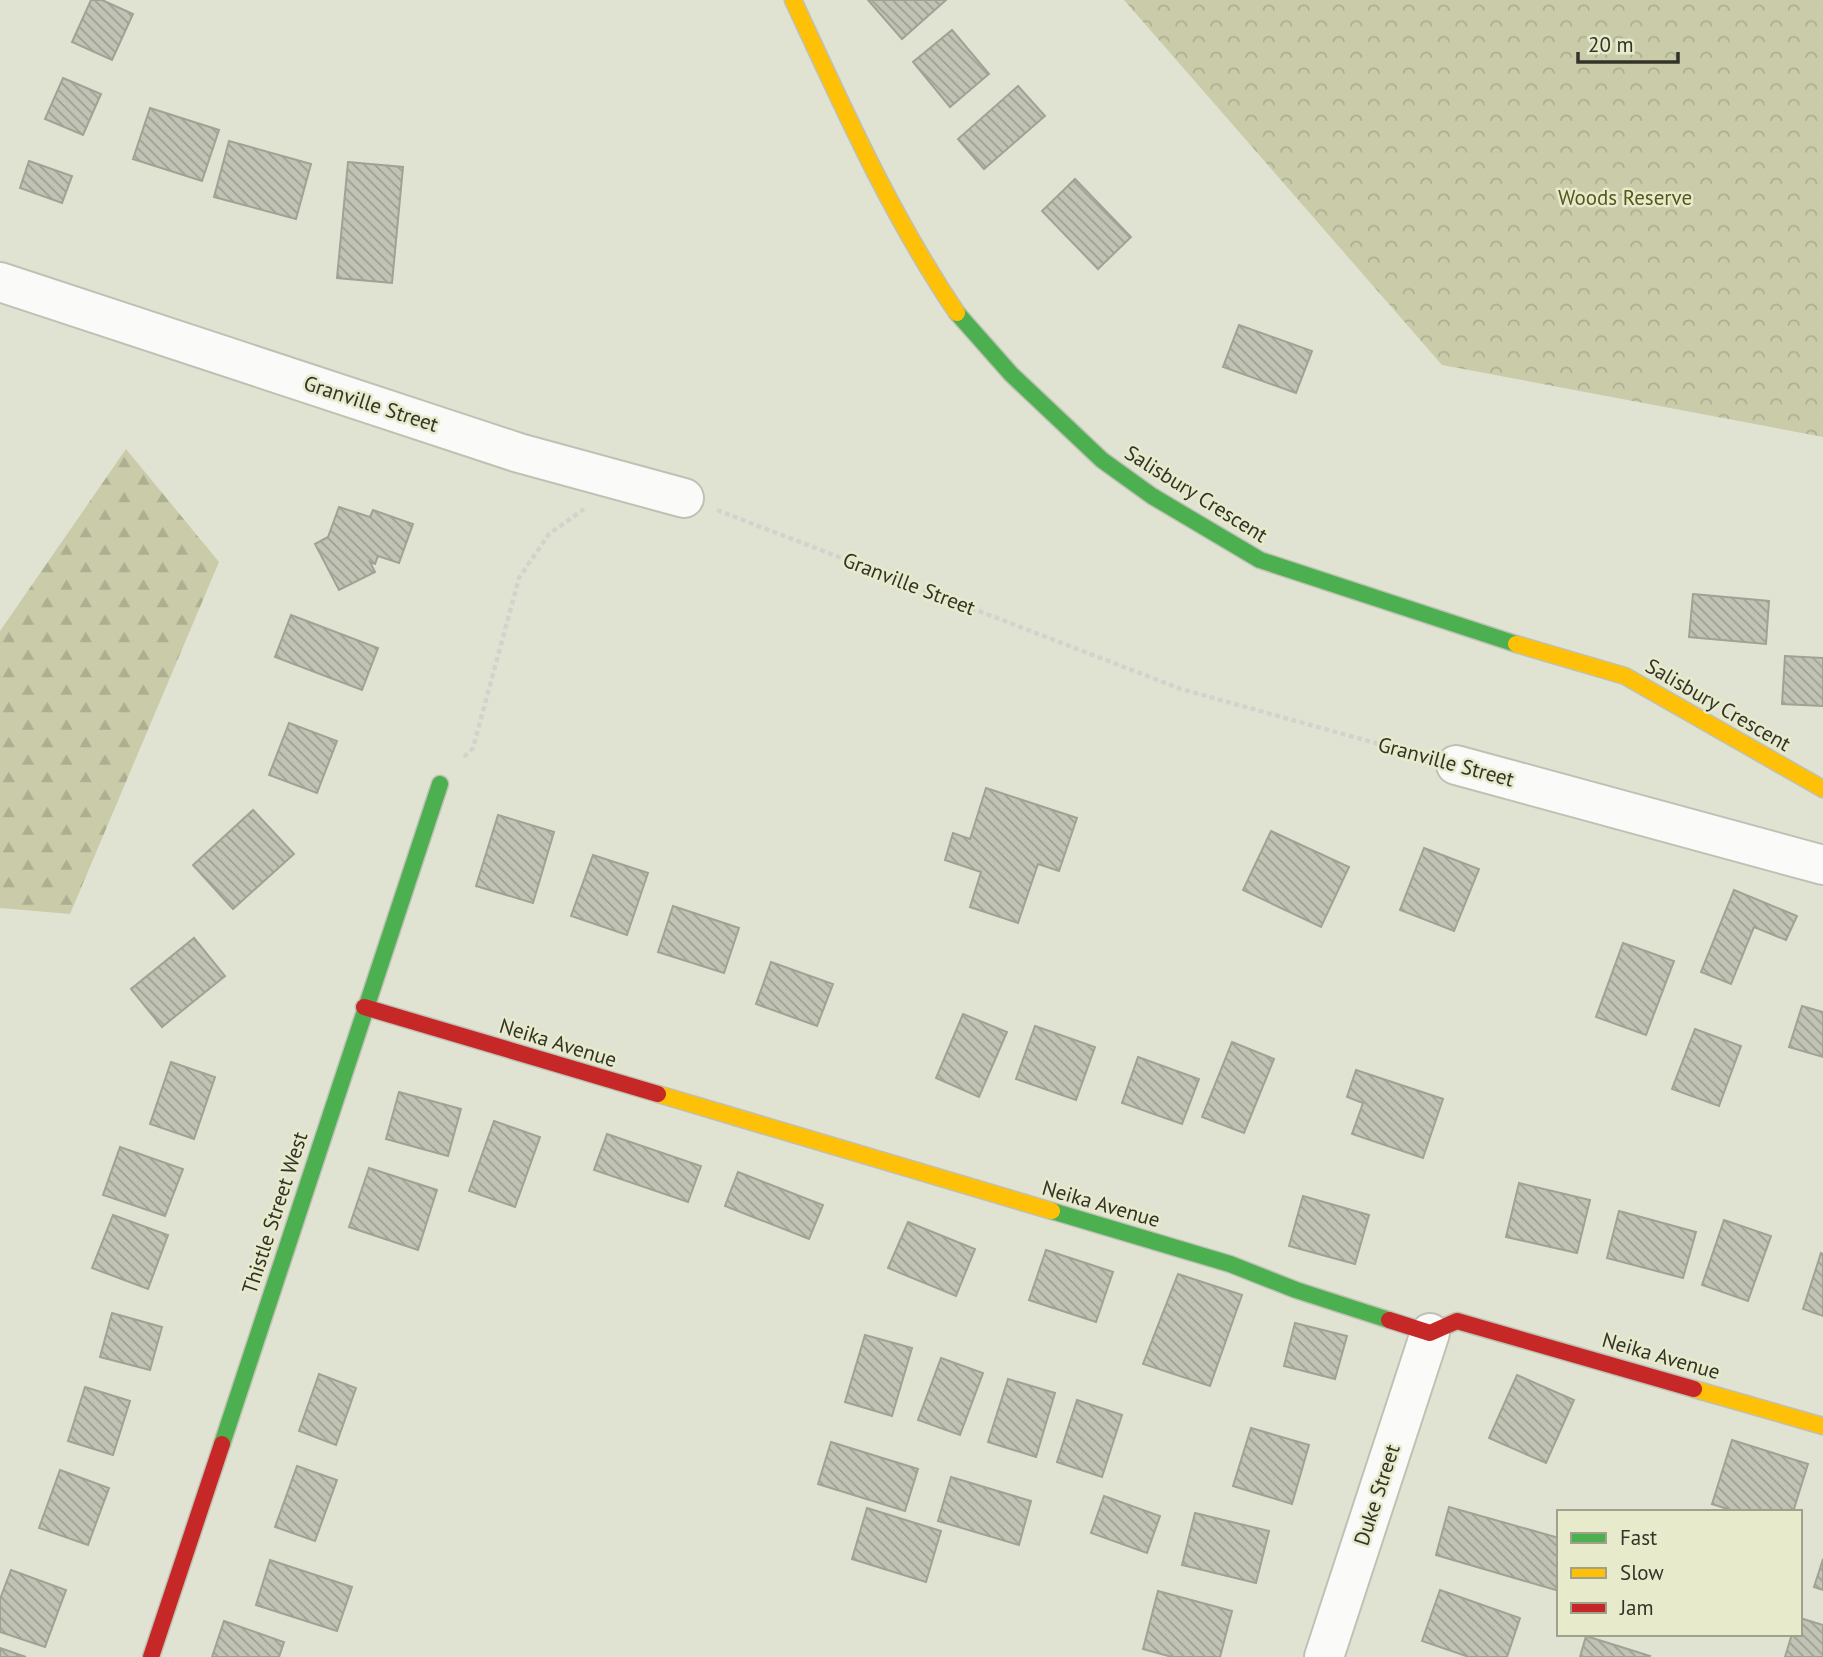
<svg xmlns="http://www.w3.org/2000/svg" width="1823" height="1657" font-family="'PT Sans',sans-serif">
  <defs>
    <pattern id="forest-firs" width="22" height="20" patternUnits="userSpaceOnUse" patternTransform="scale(1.75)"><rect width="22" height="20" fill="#c9cba9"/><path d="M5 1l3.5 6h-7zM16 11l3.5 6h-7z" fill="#adaf91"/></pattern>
    <pattern id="park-crowns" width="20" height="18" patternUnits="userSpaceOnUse" patternTransform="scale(1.75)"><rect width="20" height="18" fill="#c9cba9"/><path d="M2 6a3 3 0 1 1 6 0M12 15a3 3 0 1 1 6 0" fill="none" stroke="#adaf91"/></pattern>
    <pattern id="building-back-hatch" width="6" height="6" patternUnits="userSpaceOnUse" patternTransform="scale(1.75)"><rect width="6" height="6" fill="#c1c3b5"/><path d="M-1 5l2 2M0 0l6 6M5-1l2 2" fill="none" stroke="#9d9f93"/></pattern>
  </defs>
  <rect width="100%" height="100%" fill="#e1e3d2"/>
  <path fill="url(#forest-firs)" d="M126 449 219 562 70 914 0 908V631Z"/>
  <path fill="url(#park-crowns)" d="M1124 0H1823V437L1442 365Z"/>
  <path fill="url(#building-back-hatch)" stroke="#a0a294" stroke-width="2" d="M91 0H102L133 14 112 60 72 42Z
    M868 0H946L902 39Z
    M952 30 989 74 950 107 913 62Z
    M63 78 101 94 83 135 45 119Z
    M1018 86 1045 116 984 169 958 139Z
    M150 108 219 130 202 181 133 159Z
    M229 141 311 164 296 219 214 197Z
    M29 161 72 176 62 203 20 188Z
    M348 162 403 167 392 283 337 278Z
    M1075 179 1131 237 1098 269 1042 211Z
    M1239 325 1312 351 1296 393 1223 367Z
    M339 507 370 517 373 510 413 524 399 563 378 556 375 564 370 562 375 572 339 590 315 544 328 537Z
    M1693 594 1769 601 1766 644 1689 637Z
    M291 615 378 648 362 690 275 657Z
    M1785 656 1823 658V706L1782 704Z
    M289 723 337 741 317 793 269 775Z
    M986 788 1077 818 1059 871 1038 864 1018 923 970 907 981 872 945 860 953 833 970 839Z
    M253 810 294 854 233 909 193 865Z
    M498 815 554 832 533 903 476 886Z
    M1271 831 1349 867 1321 927 1243 890Z
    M1424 848 1479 869 1454 931 1400 910Z
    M593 855 648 873 627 935 571 916Z
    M1734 890 1797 916 1786 940 1754 927 1731 984 1701 972Z
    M673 906 739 928 724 973 658 952Z
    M194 938 225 976 162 1027 131 989Z
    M1623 943 1674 961 1646 1035 1596 1017Z
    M771 962 833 984 817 1026 756 1004Z
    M1802 1006 1823 1012V1057L1789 1047Z
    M963 1014 1007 1032 979 1097 936 1078Z
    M1035 1026 1095 1047 1076 1100 1016 1079Z
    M1695 1029 1741 1046 1719 1106 1672 1089Z
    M1232 1042 1274 1059 1244 1133 1202 1117Z
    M1138 1057 1199 1079 1182 1124 1122 1103Z
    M171 1062 215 1077 194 1139 150 1124Z
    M1356 1070 1443 1099 1423 1158 1352 1134 1363 1103 1347 1097Z
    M399 1092 461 1109 448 1156 386 1139Z
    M494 1121 540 1137 515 1207 469 1191Z
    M607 1134 701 1166 688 1202 594 1170Z
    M120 1147 183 1169 165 1216 103 1195Z
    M369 1168 437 1190 418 1250 349 1227Z
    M738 1172 823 1205 809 1239 725 1206Z
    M1519 1183 1590 1200 1577 1253 1506 1237Z
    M1303 1196 1369 1215 1355 1264 1289 1246Z
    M1619 1211 1696 1232 1683 1278 1607 1258Z
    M113 1215 168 1235 148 1289 92 1268Z
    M1724 1220 1771 1236 1748 1301 1702 1285Z
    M908 1222 975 1249 956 1296 888 1268Z
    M1046 1250 1113 1272 1096 1322 1029 1300Z
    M1821 1253 1823 1254V1316L1803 1309Z
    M1178 1274 1242 1295 1210 1386 1143 1364Z
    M112 1313 162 1327 150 1370 100 1357Z
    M1295 1323 1347 1336 1335 1379 1284 1366Z
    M865 1335 912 1348 892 1416 845 1402Z
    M941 1358 983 1373 960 1435 918 1420Z
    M319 1374 356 1388 336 1445 299 1431Z
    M1517 1375 1574 1400 1546 1463 1489 1438Z
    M1008 1379 1055 1393 1036 1457 988 1442Z
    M85 1387 130 1401 113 1455 68 1441Z
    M1077 1400 1122 1415 1102 1477 1057 1462Z
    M1251 1428 1309 1445 1292 1504 1233 1486Z
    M1732 1440 1808 1464 1793 1512H1737L1712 1504Z
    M831 1442 918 1469 905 1511 818 1484Z
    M297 1466 337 1480 315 1541 275 1527Z
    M60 1470 109 1488 88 1545 39 1528Z
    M951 1477 1031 1501 1019 1545 938 1521Z
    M1104 1496 1160 1516 1147 1553 1091 1533Z
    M1449 1507 1559 1538V1591L1436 1555Z
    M867 1508 941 1531 926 1582 852 1559Z
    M1195 1513 1269 1531 1256 1583 1182 1565Z
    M1823 1559V1590L1814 1587Z
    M270 1560 352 1587 337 1631 256 1605Z
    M11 1570 66 1590 45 1647 0 1632V1599Z
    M1440 1590 1520 1618 1507 1657H1469L1422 1641Z
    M1158 1591 1232 1611 1220 1657H1172L1143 1649Z
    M1800 1618 1823 1625V1657H1785L1792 1634H1800Z
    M224 1621 284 1642 279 1657H212Z
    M1586 1636 1650 1656 1649 1657H1580Z
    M0 1648 26 1657H0Z"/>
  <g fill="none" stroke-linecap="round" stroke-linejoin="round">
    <defs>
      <path id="street" d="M0 282 519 453 684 498
        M1456 765 1823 865
        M1324 1657 1430 1333"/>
      <path id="fast" d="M957 313 1011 374 1102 460 1152 496 1260 560 1516 644
        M1052 1211 1230 1264 1296 1290 1389 1320
        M222 1444 440 784"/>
      <path id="slow" d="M793 0C843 107 890 214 957 313
        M1516 644 1625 676 1823 789
        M658 1094 1052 1211
        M1694 1389 1823 1426"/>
      <path id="jam" d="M364 1007 658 1094
        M1389 1320 1430 1333 1457 1321 1694 1389
        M151 1657 222 1444"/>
    </defs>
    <use href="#street" stroke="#bfc1b4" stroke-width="42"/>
    <use href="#fast" stroke="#bfc1b4" stroke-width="19"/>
    <use href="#slow" stroke="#bfc1b4" stroke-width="19"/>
    <use href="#jam" stroke="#bfc1b4" stroke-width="19"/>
    <path stroke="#d3d3ce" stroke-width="4.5" stroke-dasharray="5 3.5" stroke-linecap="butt" d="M717 510 1181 689 1422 756
      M464 757 473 748 519 578 549 534 584 509"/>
    <use href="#street" stroke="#fafbf8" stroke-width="38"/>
    <use href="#fast" stroke="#4caf50" stroke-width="16"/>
    <use href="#slow" stroke="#ffc107" stroke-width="16"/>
    <use href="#jam" stroke="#c62828" stroke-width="16"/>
  </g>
  <g text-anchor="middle" stroke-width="5" stroke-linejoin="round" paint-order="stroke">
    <g font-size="21" fill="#56581b" stroke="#e7eacb">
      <text x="1625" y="205">Woods Reserve</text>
    </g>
    <g font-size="21" fill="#333428" stroke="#e7eacb">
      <text transform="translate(371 404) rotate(18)" y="7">Granville Street</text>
      <text transform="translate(1196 494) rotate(32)" y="7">Salisbury Crescent</text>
      <text transform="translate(909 584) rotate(21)" y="7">Granville Street</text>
      <text transform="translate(1718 705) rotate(30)" y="7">Salisbury Crescent</text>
      <text transform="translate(1446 762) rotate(15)" y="7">Granville Street</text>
      <text transform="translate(558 1043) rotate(17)" y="7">Neika Avenue</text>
      <text transform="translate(1101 1204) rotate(16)" y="7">Neika Avenue</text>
      <text transform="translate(275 1213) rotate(-72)" y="7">Thistle Street West</text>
      <text transform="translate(1661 1356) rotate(16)" y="7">Neika Avenue</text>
      <text transform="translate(1377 1495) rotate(-72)" y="7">Duke Street</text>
    </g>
  </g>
  <rect x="1557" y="1510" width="245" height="126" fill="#e7eacb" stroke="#9fa18a" stroke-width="2"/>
  <rect x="1571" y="1533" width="35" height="10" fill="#4caf50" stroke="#9fa18a" stroke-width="2"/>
  <text x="1620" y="1545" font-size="21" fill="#333428">Fast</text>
  <rect x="1571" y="1568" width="35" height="10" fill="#ffc107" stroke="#9fa18a" stroke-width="2"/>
  <text x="1620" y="1580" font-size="21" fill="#333428">Slow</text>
  <rect x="1571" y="1603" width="35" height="10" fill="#c62828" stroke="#9fa18a" stroke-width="2"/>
  <text x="1620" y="1615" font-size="21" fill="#333428">Jam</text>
  <path d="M1578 52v10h100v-10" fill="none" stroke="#333428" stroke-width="3.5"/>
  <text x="1588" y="52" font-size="21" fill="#333428" stroke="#e7eacb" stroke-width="5" paint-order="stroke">20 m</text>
</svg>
